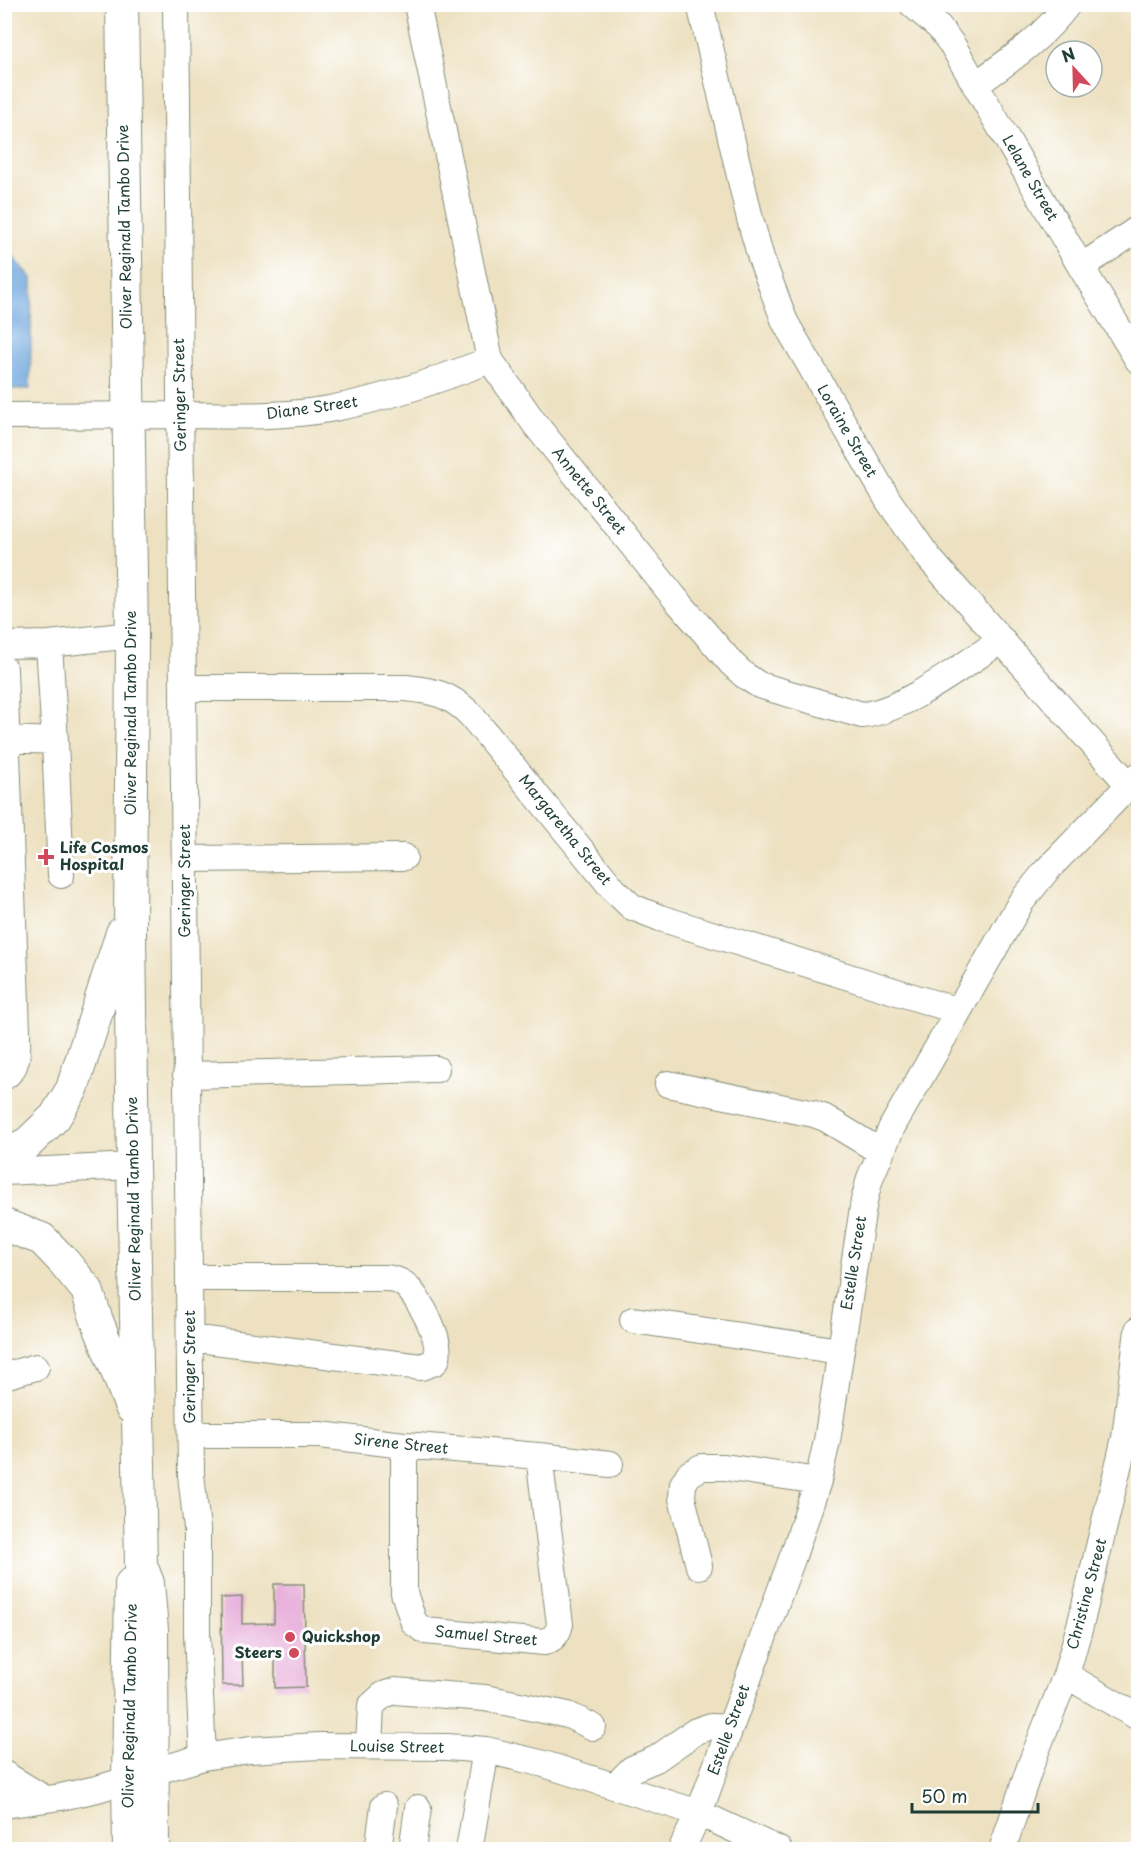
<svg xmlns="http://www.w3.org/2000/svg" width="1143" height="1854" font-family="'Playpen Sans',sans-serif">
  <rect width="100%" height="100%" fill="#fff"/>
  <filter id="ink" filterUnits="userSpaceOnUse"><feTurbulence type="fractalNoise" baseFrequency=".0167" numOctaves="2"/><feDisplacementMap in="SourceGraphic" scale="12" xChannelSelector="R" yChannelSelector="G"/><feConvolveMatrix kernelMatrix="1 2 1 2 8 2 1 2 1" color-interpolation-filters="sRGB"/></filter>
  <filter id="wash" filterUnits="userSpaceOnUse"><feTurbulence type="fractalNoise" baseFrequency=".008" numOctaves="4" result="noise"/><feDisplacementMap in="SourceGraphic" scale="24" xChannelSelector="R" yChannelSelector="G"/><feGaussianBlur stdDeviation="1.35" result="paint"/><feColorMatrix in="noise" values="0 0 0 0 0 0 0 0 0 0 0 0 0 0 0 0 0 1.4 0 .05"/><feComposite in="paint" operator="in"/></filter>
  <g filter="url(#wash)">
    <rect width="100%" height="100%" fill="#ede1c1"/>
    <path fill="#6ea6dd" stroke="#467288" stroke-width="1.5" d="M5 248 32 278 30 389H5Z"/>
    <g id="blocks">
      <path fill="#e7aeda" d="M274 1584H304L306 1687 275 1688V1652H242L243 1685H222L221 1598 242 1597V1624L274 1623Z"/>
    </g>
  </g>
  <g filter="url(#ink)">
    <use href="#blocks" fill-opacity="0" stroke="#868f7a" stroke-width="1.5"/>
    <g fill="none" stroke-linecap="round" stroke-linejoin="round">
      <defs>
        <path id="minor" d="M176 4 191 1474 197 1529V1634L203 1757
          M417 4 490 360 535 424 674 597 732 664 744 675 759 685 862 715C903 712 967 662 1002 640
          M700 4 750 219 761 258 785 322 888 500 928 557 1129 785
          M912 4 939 27 953 46 1081 267 1138 360
          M975 85C1009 61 1043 38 1068 4
          M1081 267 1138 229
          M4 416C62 416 120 415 178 415 228 415 279 418 329 409 384 399 438 380 490 360
          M49 644 55 741
          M4 645 49 644 132 635
          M4 669 17 1031C17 1048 20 1067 4 1077
          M183 688H406C435 691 449 694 470 714L614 890 632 907 660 918 958 1011
          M7 739 55 741 61 875
          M185 859 404 857
          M186 1075 436 1069
          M668 1084 814 1114 825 1118 881 1152
          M4 1172 133 1166
          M190 1278H387C394 1280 400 1280 405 1285 419 1297 446 1345 435 1362L421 1367 190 1338
          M633 1320 840 1351
          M4 1376 36 1367
          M191 1435H320L404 1445 539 1456 610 1464
          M404 1445V1593L414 1623 425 1631 544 1642C554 1639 558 1634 560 1624L539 1456
          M699 1566 682 1498 683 1484 689 1474 702 1467H724L818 1481
          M1066 1675 1138 1717
          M369 1746 371 1706 383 1695 395 1691 485 1698 568 1715 593 1727
          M4 1774 45 1799
          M615 1786 632 1769 656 1759 696 1731 711 1726 730 1727
          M4 1805 61 1797 97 1789 203 1757 250 1750 319 1746 447 1747 486 1750 544 1764 699 1813 779 1850
          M378 1850 384 1806
          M412 1850 418 1808
          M469 1850 486 1750
          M681 1850 699 1813 793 1556 818 1481 827 1441 864 1201 870 1178 892 1127 1021 902 1046 871 1138 776
          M1002 1850 1031 1764 1066 1675 1081 1622 1125 1438 1138 1330"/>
        <path id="major" d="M122 4 132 635 130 931 133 1166 141 1565 148 1583 152 1630 153 1850
          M4 1155 28 1143 55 1117 72 1089 122 933
          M4 1225 42 1239 64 1262 87 1290 96 1318 131 1407
          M129 1850 128 1780 131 1584"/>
      </defs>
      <use href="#minor" stroke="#868f7a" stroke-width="28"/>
      <use href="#major" stroke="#868f7a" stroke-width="34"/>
      <use href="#minor" stroke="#fff" stroke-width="26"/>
      <use href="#major" stroke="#fff" stroke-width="32"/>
    </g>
  </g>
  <g fill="#d1495b" stroke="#fff" stroke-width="2">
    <path d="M43 848h6v6h6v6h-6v6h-6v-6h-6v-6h6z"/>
    <circle cx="290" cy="1637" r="6"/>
    <circle cx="294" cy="1653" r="6"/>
  </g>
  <g text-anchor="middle" stroke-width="6" stroke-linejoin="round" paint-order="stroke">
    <g font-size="15" fill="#1f3d34" stroke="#fff">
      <text transform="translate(1030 178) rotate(60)" y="5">Lelane Street</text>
      <text transform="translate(125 227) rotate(-91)" y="5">Oliver Reginald Tambo Drive</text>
      <text transform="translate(180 395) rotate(-91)" y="5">Geringer Street</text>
      <text transform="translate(312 408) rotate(-8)" y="5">Diane Street</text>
      <text transform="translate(847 431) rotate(60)" y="5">Loraine Street</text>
      <text transform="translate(589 491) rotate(51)" y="5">Annette Street</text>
      <text transform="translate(131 713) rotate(-90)" y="5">Oliver Reginald Tambo Drive</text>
      <text transform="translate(565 830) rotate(51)" y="5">Margaretha Street</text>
      <text transform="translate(185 881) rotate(-90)" y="5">Geringer Street</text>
      <text transform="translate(134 1199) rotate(-91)" y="5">Oliver Reginald Tambo Drive</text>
      <text transform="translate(854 1263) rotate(-81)" y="5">Estelle Street</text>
      <text transform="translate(190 1367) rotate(-90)" y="5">Geringer Street</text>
      <text transform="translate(401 1444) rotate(6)" y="5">Sirene Street</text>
      <text transform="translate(1087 1594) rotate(-75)" y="5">Christine Street</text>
      <text transform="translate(486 1636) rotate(5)" y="5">Samuel Street</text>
      <text transform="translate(130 1706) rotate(-89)" y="5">Oliver Reginald Tambo Drive</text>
      <text transform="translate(729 1730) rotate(-70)" y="5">Estelle Street</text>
      <text transform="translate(397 1747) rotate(1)" y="5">Louise Street</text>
    </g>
    <g font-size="15" font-weight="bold" fill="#1f3d34" stroke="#fff" text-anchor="start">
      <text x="60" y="853">Life Cosmos<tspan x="60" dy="17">Hospital</tspan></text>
      <text x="302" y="1642">Quickshop</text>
      <text x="282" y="1658" text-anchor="end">Steers</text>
    </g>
  </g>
  <rect width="1143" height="1854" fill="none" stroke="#fff" stroke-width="24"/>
  <g transform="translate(1074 69) rotate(338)"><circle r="28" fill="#ffffff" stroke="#a5b1ae" stroke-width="1.5"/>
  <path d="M0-4.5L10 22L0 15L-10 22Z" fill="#d1495b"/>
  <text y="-9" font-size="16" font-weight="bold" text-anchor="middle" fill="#1f3d34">N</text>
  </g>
  <path d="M912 1803v9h126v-9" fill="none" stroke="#1f3d34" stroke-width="3"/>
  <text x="921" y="1803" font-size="18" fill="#1f3d34" stroke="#ffffff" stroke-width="4.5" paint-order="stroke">50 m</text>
</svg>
